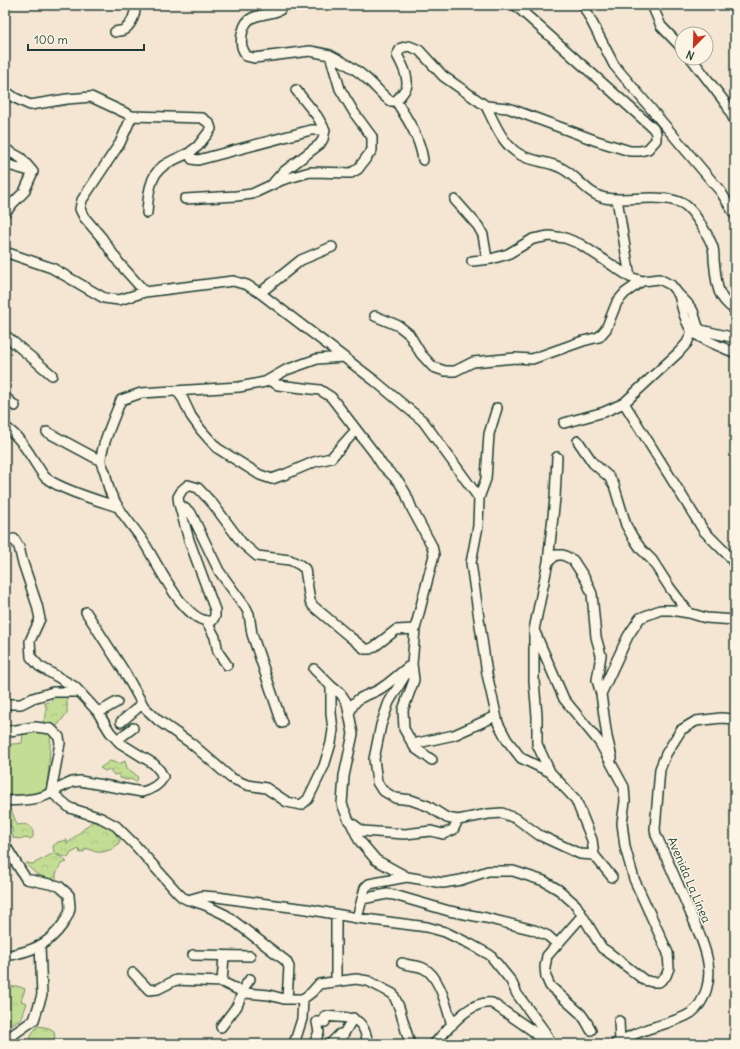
<svg xmlns="http://www.w3.org/2000/svg" width="740" height="1049" font-family="Delius,sans-serif">
  <defs>
    <pattern id="forest-crowns" width="20" height="18" patternUnits="userSpaceOnUse"><rect width="20" height="18" fill="#c4dd94"/><path d="M2 6a3 3 0 1 1 6 0M12 15a3 3 0 1 1 6 0" fill="none" stroke="#a8bf80"/></pattern>
  </defs>
  <rect width="100%" height="100%" fill="#f4e6d2"/>
  <filter id="ink" filterUnits="userSpaceOnUse"><feTurbulence type="fractalNoise" baseFrequency=".025" numOctaves="2"/><feDisplacementMap in="SourceGraphic" scale="8" xChannelSelector="R" yChannelSelector="G"/><feConvolveMatrix kernelMatrix="1 2 1 2 8 2 1 2 1" color-interpolation-filters="sRGB"/></filter>
  <g filter="url(#ink)">
    <path fill="#c4dd94" stroke="#728d64" d="M51 732C49 753 50 773 45 793L5 796V745L22 743 23 733Z"/>
    <path fill="url(#forest-crowns)" stroke="#728d64" d="M54 694H67V713L57 726 44 724 43 721C48 716 46 709 45 703L50 702 53 699Z
      M110 761 119 764 125 761 127 768 135 774 138 778 136 782 131 779 127 780 120 778 119 774 114 775 109 769 105 771 100 768Z
      M7 806 12 812 17 825C27 823 34 825 33 837L30 839C24 837 19 840 13 838L12 828 5 821V809Z
      M96 818 109 824 120 841C116 849 105 853 96 852 93 851 89 849 86 848L85 851 80 853 79 849 71 853 68 858 56 854 67 862 61 864 56 874V880C42 877 34 875 26 863L33 864 54 853 53 846 58 842 67 840V844Z
      M17 986 25 989 21 1001 27 1003 21 1020 12 1024 5 1022V988Z
      M38 1026 49 1028 54 1031 55 1040 53 1044H28L33 1032Z"/>
    <g fill="none" stroke-linecap="round" stroke-linejoin="round">
      <defs>
        <path id="minor" d="M283 5 280 10C271 14 260 14 252 18 243 22 240 38 242 47 243 50 245 53 246 56L254 58 310 51 330 55
          M515 5 653 128 656 133V140L648 149 640 151H630L597 141 508 108 486 106C495 124 504 149 525 157 537 162 552 162 563 169 578 177 587 194 605 198 628 202 666 192 685 205 694 211 710 238 713 248 714 251 714 256 714 260 717 283 715 296 735 310
          M583 5 614 65 721 192 735 215
          M652 5 661 26 682 48
          M115 32C118 31 123 31 125 29 132 24 136 13 135 5
          M691 58 727 105 735 122
          M296 90 317 116 325 130
          M5 91 15 98 30 105 67 99 91 97 132 116 202 118 209 123 211 129 198 146 189 153 192 159 198 160 311 130H325L323 139 320 144 282 173 274 182
          M396 101C408 120 420 138 423 160
          M132 116 120 143 82 200 80 209 84 217 102 238 119 263 145 292
          M5 149 21 158 33 172 24 192 13 203 5 213
          M5 164 33 172
          M185 199 236 196 252 194 282 180 310 172 351 173 358 169 372 150V137L355 114 340 89 330 55C344 62 356 69 367 79 375 86 381 94 390 101H396C399 97 406 91 407 85 408 75 402 64 397 55L401 48 409 46 419 50 443 76 486 106
          M617 199 630 277
          M455 200 478 226 483 235 487 259
          M147 213C148 198 149 176 163 166 170 161 180 157 189 153
          M5 252 52 268 104 298 119 300 145 292 233 281 247 285 260 293 375 381 423 421 479 498 478 526 471 563 487 674 498 723 507 740 521 758 550 772 576 800 592 840 594 855 612 877
          M472 261 491 259 508 254 533 239 549 236 565 238 580 244 630 277 642 281 659 279 671 285 679 295 687 303 693 311 698 327 701 330 735 338
          M260 293 301 260 332 247
          M679 295C682 307 685 322 692 331 699 339 725 348 735 353
          M375 316 399 326 409 334 421 354 433 367 445 371H455L473 362 515 358 532 359 583 341 599 337 606 329 617 302 625 293 642 281
          M5 335 52 375
          M343 357 317 359 286 370 265 382 239 387 141 393 121 400C116 413 100 448 101 461 101 465 104 469 105 472 107 480 108 489 112 496 120 513 133 526 143 541 156 560 184 625 212 621L215 616V610L189 540 179 504 178 497 182 490 188 485 198 488 213 504 242 543 257 556 290 560 300 565 305 569 310 601 313 606 350 637 365 649H370L374 647 396 630 415 629 412 664 414 680 403 710 404 729 415 748 432 760
          M269 380 278 385 320 390 331 397 375 454 382 465 399 482 406 494 412 509 432 546 434 555 415 629
          M177 391 183 399 191 416 201 430 217 448 260 475 272 479 286 474 314 462 331 458 356 430
          M5 397 15 406
          M624 403 704 531 730 557 735 565
          M564 423 604 412 624 403 678 353 687 343 692 331
          M5 427C19 436 27 450 36 464 39 468 41 473 45 477 58 489 100 501 118 507
          M47 432 101 461
          M578 441 593 463 609 477 614 485 626 525 632 536 641 549 652 560 670 588 689 613
          M479 498 486 479 489 434 497 408
          M179 504 191 513 219 571 246 608 249 614 252 634 282 723
          M5 541 14 539 19 547 22 560 37 605 40 619 30 641 31 657 39 666 75 687 97 711 110 732 120 743 154 764 160 771 163 777C160 785 150 790 142 792L80 781 72 782 51 792 70 808 101 818 116 826 136 846 176 891 182 897 188 900 202 896 217 897 259 903 307 909 357 918 427 927 445 932 470 944 490 955 511 981 517 994 545 1032 551 1044
          M548 562 555 498 557 457
          M86 612 124 671 144 707 159 721 192 744 231 778 247 785 266 788 287 802 301 805 308 799 324 766 331 743 333 730 331 713V686
          M207 622 215 637 218 652 227 665
          M412 664 389 702 381 725 374 759 377 782 382 790 395 798 411 800 428 806 447 818 458 820 488 814 502 813 517 819 539 835 580 854 594 855
          M314 669 331 686 341 694 347 703 353 734 344 776 342 804 349 821 362 831 405 834 431 831 443 834 453 830 458 820
          M5 704H21L33 698 53 692H79
          M97 711 103 710 117 702
          M349 714C356 694 365 698 380 689 390 683 399 674 408 667
          M121 722 142 704
          M117 740 133 728
          M413 744 454 735 496 716
          M612 758 607 737 601 694 628 636 640 618 660 610H671L689 613 706 618 735 620
          M550 772 537 744V716L534 681V630L548 562 556 555H563L573 560 586 580 592 594 596 637 601 655 597 680 601 694
          M5 801C17 800 42 801 51 792L60 743 59 737 51 729 35 727 10 731
          M351 823 359 840 376 860 407 877
          M5 845 26 879 59 886 69 895C69 899 70 903 70 907 70 913 66 919 63 924 48 946 29 952 5 956
          M362 899 387 894 394 895 449 911 486 918 534 930 548 936 557 944
          M190 900 205 905 226 915 286 961 289 967 287 999
          M336 915V982
          M582 916 547 956 545 967 546 977 550 986 581 1014 586 1021 591 1030
          M357 918 365 888 369 884 407 877 443 883 461 880 488 871H513L544 881 559 890 576 905 602 948 608 952 644 980 652 982H659L666 976 669 968 668 953 634 879 625 847 622 823 625 801 624 787 600 743 564 699 534 630
          M193 955 250 956
          M402 963C409 966 417 965 423 968 440 975 447 1009 452 1025
          M133 973 149 990 158 989 176 980 222 982 245 993 269 995 284 999H303L312 992 319 984 356 979 368 981 393 994 399 1007 410 1044
          M222 982 224 956
          M619 1021 620 1041
          M221 1027 237 1006 245 986 250 979
          M5 1042 11 1036 34 1020 42 995 40 945
          M294 1044 302 1019 303 999
          M314 1044 319 1032 317 1022H325V1016C350 1019 363 1013 368 1044
          M330 1044 340 1034 343 1035 353 1018
          M434 1044C448 1029 469 1000 492 1003L533 1031 543 1044
          M615 1044C627 1037 641 1031 654 1027 667 1023 680 1020 691 1013 706 1002 711 979 708 963 706 948 699 933 693 919 681 891 669 863 656 835L655 829 660 769 666 754 681 730 696 721 721 718 735 719"/>
      </defs>
      <use href="#minor" stroke="#1f3d34" stroke-width="12"/>
      <use href="#minor" stroke="#fcf5e5" stroke-width="9"/>
    </g>
  </g>
  <g text-anchor="middle" stroke-width="3" stroke-linejoin="round" paint-order="stroke">
    <g font-size="12" fill="#1f3d34" stroke="#fcf5e5">
      <text transform="translate(689 880) rotate(67)" y="4">Avenida La Línea</text>
    </g>
  </g>
  <rect width="740" height="1049" fill="none" stroke="#fcf5e5" stroke-width="20"/>
  <rect x="10" y="10" width="720" height="1029" fill="none" stroke="#1f3d34" stroke-width="1.5" filter="url(#ink)"/>
  <g transform="translate(694 46) rotate(203)"><circle r="19" fill="#fcf5e5" stroke="#a4ab9e"/>
  <path d="M0-3L7 15L0 10L-7 15Z" fill="#c8321e"/>
  <text y="-6" font-size="11" font-weight="bold" text-anchor="middle" fill="#1f3d34">N</text>
  </g>
  <path d="M28 44v6h116v-6" fill="none" stroke="#1f3d34" stroke-width="2"/>
  <text x="34" y="44" font-size="12" fill="#1f3d34" stroke="#fcf5e5" stroke-width="3" paint-order="stroke">100 m</text>
</svg>
